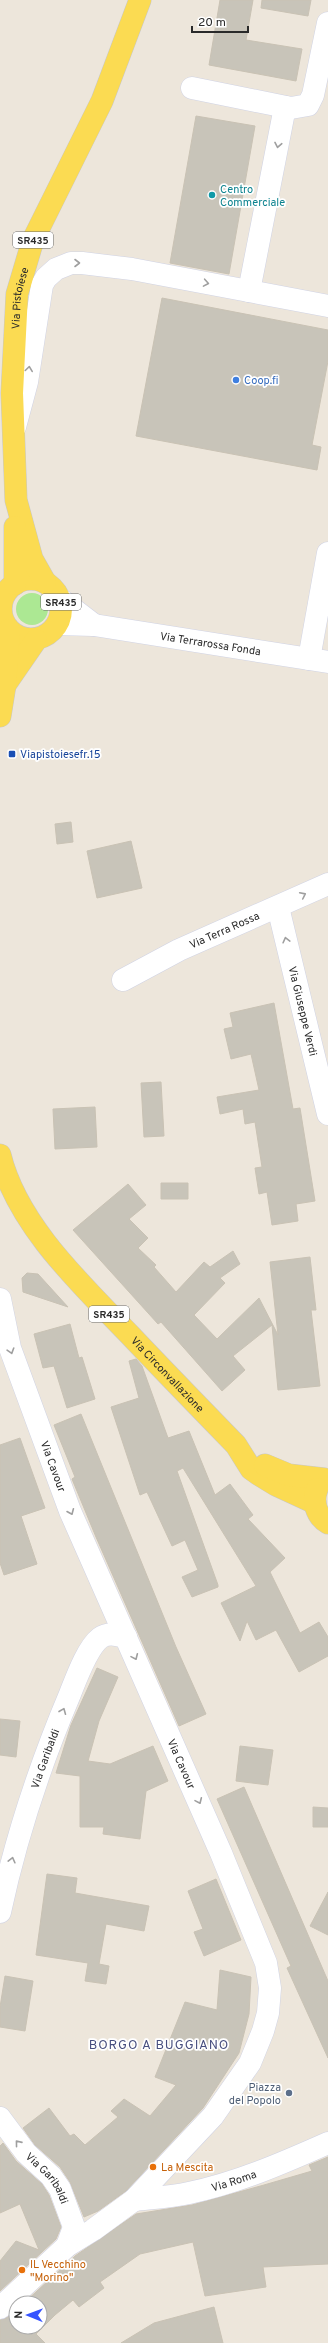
<svg xmlns="http://www.w3.org/2000/svg" width="328" height="2343" font-family="Overpass,sans-serif">
  <rect width="100%" height="100%" fill="#ede6db"/>
  <path fill="#ace893" d="M16 609a16 16 0 1 1 32 0a16 16 0 1 1-32 0Z"/>
  <path fill="#c8c4b9" stroke="#c9c2b4" d="M220 0H253L246 40 302 49 296 81 209 65Z
    M262 0H311L308 16 261 8Z
    M196 116 255 126 229 274 170 263Z
    M162 298 328 330V361L312 445 321 447 317 470 136 436Z
    M71 822 73 842 57 844 55 824Z
    M131 841 142 888 97 898 87 851Z
    M274 1003 293 1109 300 1108 315 1201 296 1204 298 1221 272 1225 267 1192 259 1194 255 1168 262 1167 255 1122 245 1124 243 1109 220 1114 217 1097 259 1090 251 1054 231 1059 224 1029 233 1027 230 1013Z
    M161 1082 164 1136 144 1137 141 1083Z
    M95 1107 97 1147 55 1149 53 1109Z
    M161 1183H188V1199H161Z
    M128 1184 146 1205 129 1219 148 1238 138 1248 156 1265 154 1267 176 1292 204 1262 210 1267 233 1251 240 1264 220 1278 225 1283 194 1315 217 1339 259 1298 278 1335 270 1262 310 1257 316 1310H311L320 1386 278 1390 272 1325 233 1356 245 1370 222 1391 161 1322 158 1324 73 1230Z
    M27 1273 38 1274 68 1307 23 1292 22 1278Z
    M70 1324 79 1358 82 1357 95 1399 67 1408 54 1366 43 1368 34 1334Z
    M136 1359 142 1366 168 1438 189 1431 215 1495 230 1484 253 1515 248 1519 285 1558 270 1572 300 1633 319 1622 328 1637V1656L299 1672 276 1630 256 1640 247 1621 240 1641 221 1603 256 1586 183 1468 177 1471 218 1585V1587L192 1597 182 1577 198 1570 185 1540 172 1546 147 1492 140 1495 111 1407 139 1398 129 1361Z
    M81 1414 176 1647 206 1714 179 1726 96 1537 72 1479 75 1477 54 1425Z
    M20 1438 45 1508 21 1516 37 1564 4 1575 0 1563V1445Z
    M97 1668 118 1677 99 1721 88 1761 110 1764 153 1746 168 1781 146 1791 140 1839 103 1834 104 1827H80V1776L56 1773 71 1725Z
    M0 1719 20 1721 16 1757 0 1755Z
    M240 1746 273 1750 268 1785 236 1781Z
    M244 1787 328 1981V2058L287 1968 291 1966 217 1799Z
    M313 1807 328 1808V1827H313Z
    M47 1874 77 1878 75 1893 149 1906 144 1931 106 1924 99 1964 109 1966 106 1984 85 1981 88 1963 36 1955Z
    M216 1879 241 1940 204 1956 194 1932 203 1929 188 1891Z
    M328 1892V1935L310 1926Z
    M220 1970 251 1977 249 2014 239 2053 203 2108 126 2191 98 2211 84 2217 70 2182 60 2167 35 2145 23 2128 49 2108 70 2136 74 2134 85 2145 118 2117 111 2111 124 2099 150 2116 176 2085 155 2077 185 2002 217 2010Z
    M5 1976 33 1981 25 2031 0 2027V2007Z
    M3 2143 16 2161 42 2184 49 2195 61 2227 56 2239 0 2291V2261L16 2241 39 2250 20 2204 0 2213V2146Z
    M328 2157V2264L263 2267 266 2287 205 2296 193 2242 140 2254 100 2282 104 2288 79 2307 73 2300 55 2315 36 2334 45 2343H0V2320L8 2317 16 2310V2327H40V2303H24L75 2256 136 2214 192 2205 264 2185 312 2171 309 2165Z
    M214 2307 223 2343H121L154 2323Z"/>
  <g fill="none" stroke-linecap="round" stroke-linejoin="round">
    <defs>
      <g id="minor">
        <path d="M192 88 291 108 308 105 313 95 328 23"/>
        <path d="M249 291 285 107"/>
        <path d="M15 427 27 382 42 285 46 278 56 269 71 263H82L132 269 328 306"/>
        <path d="M60 599 94 625"/>
        <path id="s1" d="M58 624 94 625 328 662"/>
        <path d="M309 659 328 553"/>
        <path id="s2" d="M278 907 328 1114"/>
        <path id="s3" d="M123 980 179 950 328 884"/>
        <path id="s4" d="M0 1299 10 1348 70 1511 221 1853 266 1963 270 1988 268 2013 263 2031 250 2063 213 2116 134 2200 93 2230 67 2246 0 2308"/>
        <path id="s5" d="M0 1912C16 1837 40 1765 70 1694 76 1679 87 1648 100 1638 108 1632 117 1635 126 1637"/>
        <path id="s6" d="M0 2118 26 2153 51 2176 60 2189 74 2227 67 2246"/>
        <path id="s7" d="M134 2200C152 2198 171 2197 189 2193 237 2183 283 2163 328 2143"/>
      </g>
      <g id="primary">
        <circle cx="31" cy="609" r="30"/>
        <path id="s8" d="M45 582 32 559 16 500 12 393 17 294 33 240 102 101 140 0"/>
        <path d="M15 584V527"/>
        <path d="M5 685 36 640"/>
        <path d="M0 716 5 685 9 630"/>
        <path id="s9" d="M0 1155C17 1225 82 1285 130 1335 165 1372 201 1409 236 1445L251 1469 258 1474 276 1485 315 1503"/>
        <path d="M265 1465 289 1475 324 1479"/>
        <path d="M317 1489C312 1501 316 1516 328 1523"/>
      </g>
    </defs>
    <use href="#minor" stroke="#d0d3e4" stroke-width="23"/>
    <use href="#primary" stroke="#c8c8c8" stroke-width="23"/>
    <use href="#minor" stroke="#fff" stroke-width="22"/>
    <use href="#primary" stroke="#fbdb52" stroke-width="22"/>
  </g>
  <defs><path id="oneway-chevron" d="M-2-3.5L2.5 0L-2 3.5" fill="none" stroke-width="1.6" stroke-linecap="round" stroke-linejoin="round"/></defs>
  <g stroke="#9f9f9f">
    <use href="#oneway-chevron" transform="translate(278 145) rotate(101)"/>
    <use href="#oneway-chevron" transform="translate(77 263)"/>
    <use href="#oneway-chevron" transform="translate(206 283) rotate(10)"/>
    <use href="#oneway-chevron" transform="translate(29 369) rotate(-82)"/>
    <use href="#oneway-chevron" transform="translate(303 895) rotate(-26)"/>
    <use href="#oneway-chevron" transform="translate(286 940) rotate(-104)"/>
    <use href="#oneway-chevron" transform="translate(11 1351) rotate(73)"/>
    <use href="#oneway-chevron" transform="translate(71 1512) rotate(67)"/>
    <use href="#oneway-chevron" transform="translate(135 1657) rotate(66)"/>
    <use href="#oneway-chevron" transform="translate(63 1711) rotate(-68)"/>
    <use href="#oneway-chevron" transform="translate(199 1801) rotate(66)"/>
    <use href="#oneway-chevron" transform="translate(12 1860) rotate(-76)"/>
    <use href="#oneway-chevron" transform="translate(18 2143) rotate(-129)"/>
  </g>
  <circle fill="#0f9aa8" stroke="#fff" stroke-width="1.5" cx="212" cy="195" r="4"/>
  <circle fill="#3f7fe0" stroke="#fff" stroke-width="1.5" cx="236" cy="380" r="4"/>
  <rect fill="#1a4fb4" stroke="#fff" stroke-width="1.5" x="8" y="750" width="8" height="8" rx="2"/>
  <circle fill="#5c6f8a" stroke="#fff" stroke-width="1.5" cx="289" cy="2093" r="4"/>
  <g fill="#e8710a" stroke="#fff" stroke-width="1.5">
    <circle cx="153" cy="2167" r="4"/>
    <circle cx="22" cy="2270" r="4"/>
  </g>
  <g text-anchor="middle" stroke-width="3.5" stroke-linejoin="round" paint-order="stroke">
    <g fill="#fff" stroke="#6a6a6a" stroke-width="1">
      <rect x="13" y="232" width="40" height="16" rx="3"/>
      <rect x="41" y="594" width="40" height="16" rx="3"/>
      <rect x="89" y="1306" width="40" height="16" rx="3"/>
    </g>
    <g font-size="10" font-weight="bold" fill="#2a2a2a">
      <text x="33" y="244">SR435</text>
      <text x="61" y="606">SR435</text>
      <text x="109" y="1318">SR435</text>
    </g>
    <g font-size="11" fill="#0d838f" stroke="#fff" text-anchor="start">
      <text x="220" y="193">Centro<tspan x="220" dy="13">Commerciale</tspan></text>
    </g>
    <g font-size="11" fill="#2a2a2a" stroke="#fff">
      <text dy="4" stroke="none"><textPath href="#s8" startOffset="290">Via Pistoiese</textPath></text>
      <text dy="4" stroke="none"><textPath href="#s1" startOffset="154">Via Terrarossa Fonda</textPath></text>
      <text dy="4" stroke="none"><textPath href="#s3" startOffset="113">Via Terra Rossa</textPath></text>
      <text dy="4" stroke="none"><textPath href="#s2" startOffset="107">Via Giuseppe Verdi</textPath></text>
      <text dy="4" stroke="none"><textPath href="#s9" startOffset="279">Via Circonvallazione</textPath></text>
      <text dy="4" stroke="none"><textPath href="#s4" startOffset="176">Via Cavour</textPath></text>
      <text dy="4" stroke="none"><textPath href="#s5" startOffset="160">Via Garibaldi</textPath></text>
      <text dy="4" stroke="none"><textPath href="#s4" startOffset="500">Via Cavour</textPath></text>
      <text dy="4" stroke="none"><textPath href="#s6" startOffset="77">Via Garibaldi</textPath></text>
      <text dy="4" stroke="none"><textPath href="#s7" startOffset="102">Via Roma</textPath></text>
    </g>
    <g font-size="11" fill="#366cbe" stroke="#fff" text-anchor="start">
      <text x="244" y="384">Coop.fi</text>
    </g>
    <g font-size="11" fill="#164399" stroke="#fff" text-anchor="start">
      <text x="20" y="758">Viapistoiesefr.15</text>
    </g>
    <g font-size="11" fill="#4e5e75" stroke="#fff" text-anchor="end">
      <text x="281" y="2091">Piazza<tspan x="281" dy="13">del Popolo</tspan></text>
    </g>
    <g font-size="11" fill="#c56008" stroke="#fff" text-anchor="start">
      <text x="161" y="2171">La Mescita</text>
      <text x="30" y="2268">IL Vecchino<tspan x="30" dy="13">"Morino"</tspan></text>
    </g>
    <g font-size="13" letter-spacing="1" fill="#474e7e" stroke="#fff">
      <text x="159" y="2049">BORGO A BUGGIANO</text>
    </g>
  </g>
  <g transform="translate(28 2315) rotate(271)"><circle r="19" fill="#ffffff" stroke="#aaaaaa"/>
  <path d="M0-3L7 15L0 10L-7 15Z" fill="#3653ff"/>
  <text y="-6" font-size="11" font-weight="bold" text-anchor="middle" fill="#2a2a2a">N</text>
  </g>
  <path d="M192 26v6h56v-6" fill="none" stroke="#2a2a2a" stroke-width="2"/>
  <text x="198" y="26" font-size="12" fill="#2a2a2a" stroke="#ffffff" stroke-width="3" paint-order="stroke">20 m</text>
</svg>
